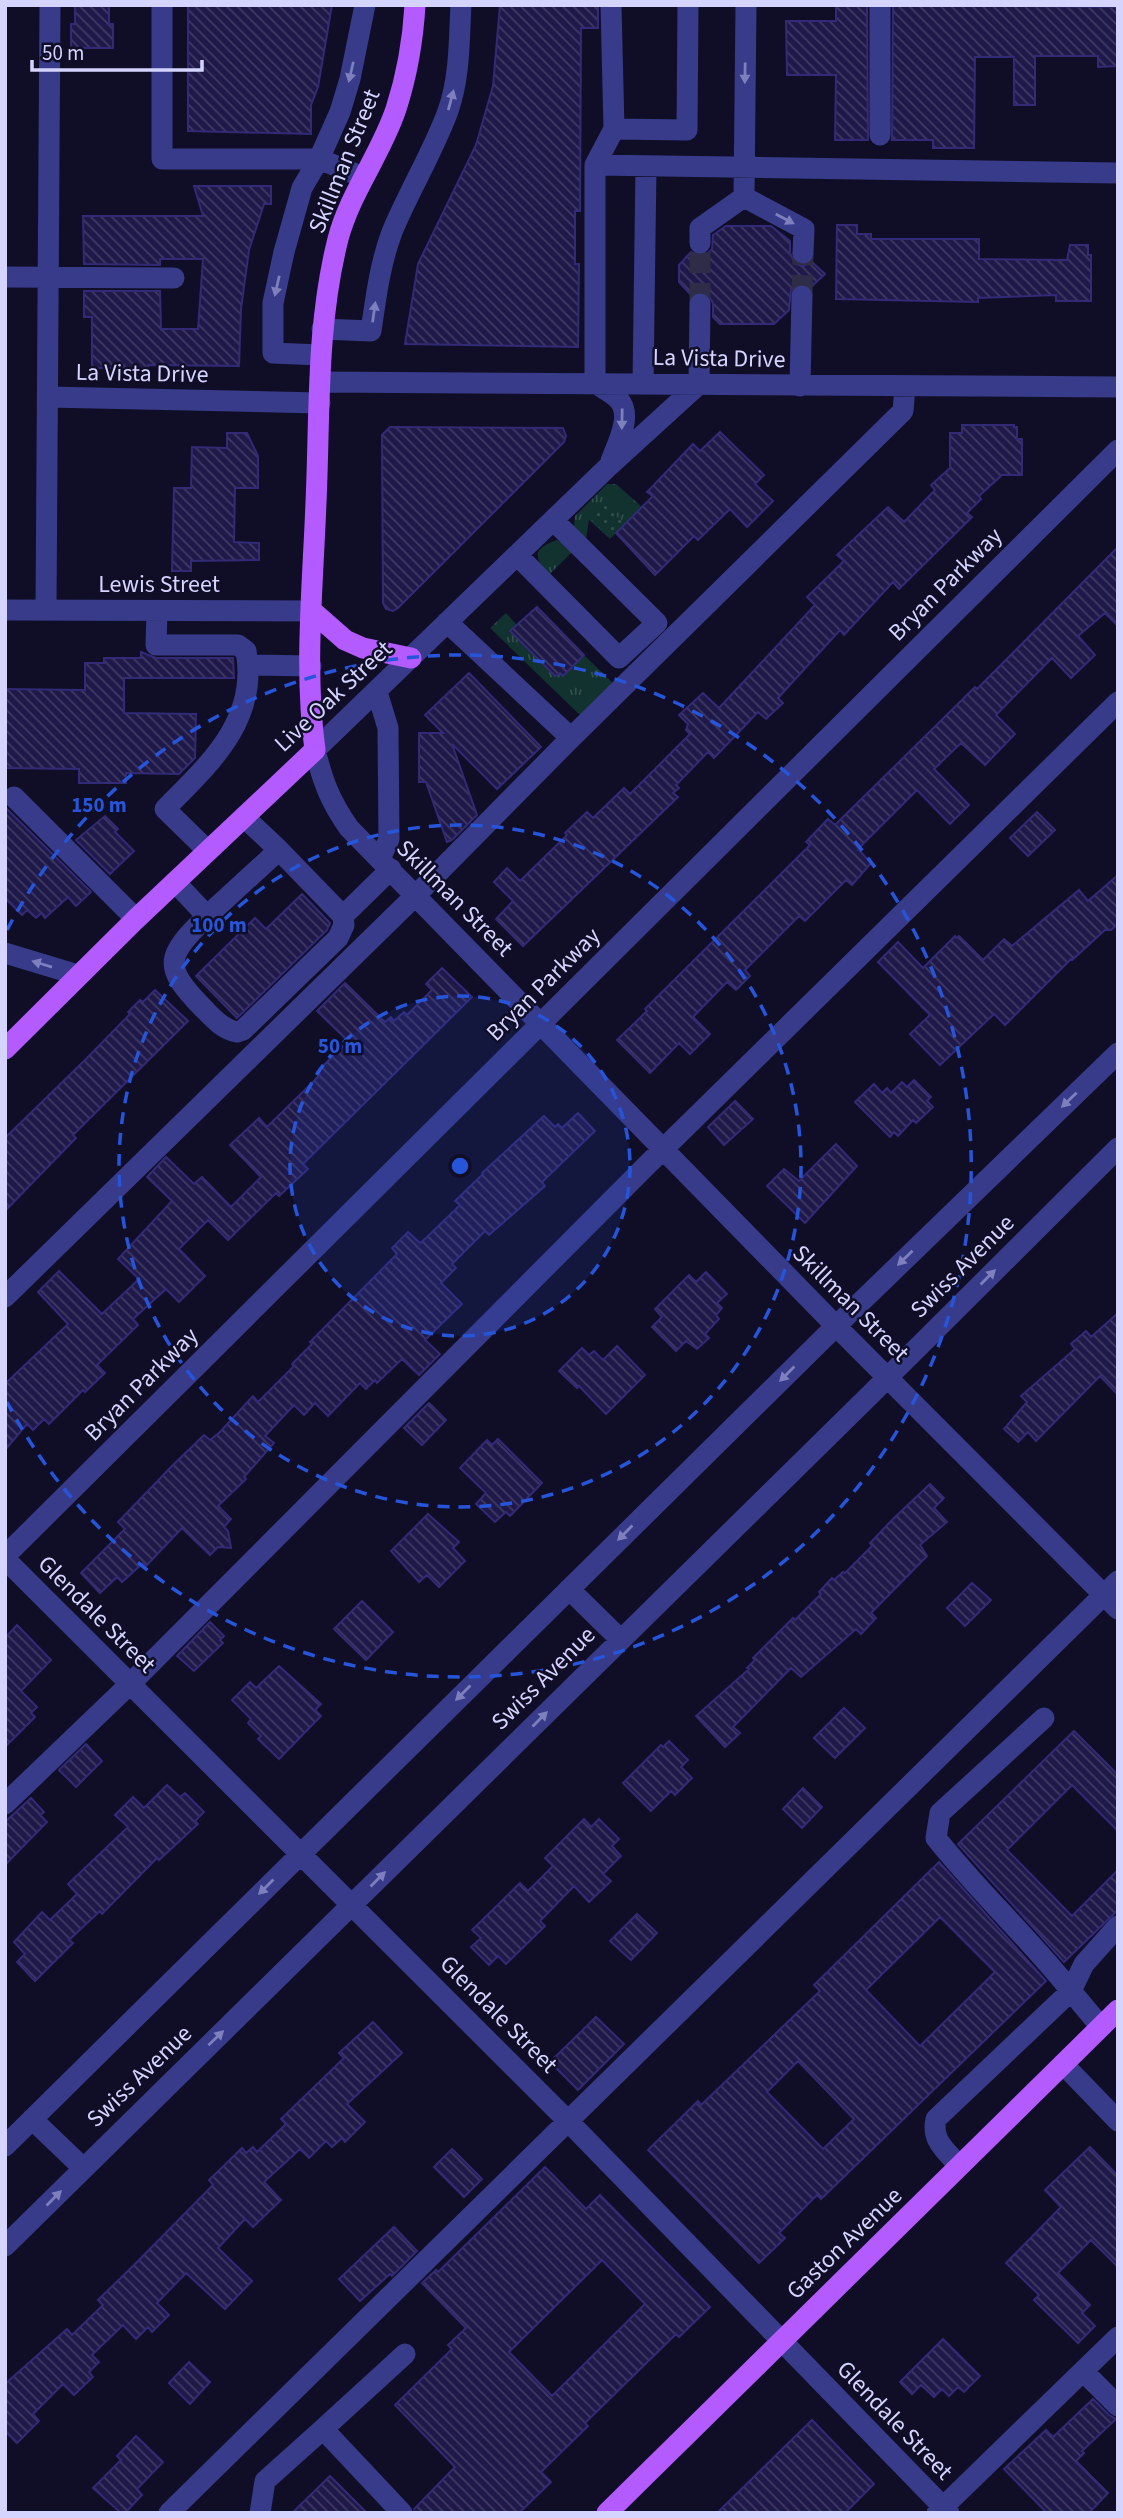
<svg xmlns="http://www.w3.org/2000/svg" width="1123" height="2518" font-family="'Source Sans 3',sans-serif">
  <defs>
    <pattern id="grass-tufts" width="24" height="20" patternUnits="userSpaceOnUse" patternTransform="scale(1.75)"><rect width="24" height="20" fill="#11322e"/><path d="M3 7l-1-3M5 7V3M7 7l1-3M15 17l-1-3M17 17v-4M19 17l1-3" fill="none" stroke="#334f4d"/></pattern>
    <pattern id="garden-dots" width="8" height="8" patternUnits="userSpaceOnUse" patternTransform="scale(1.75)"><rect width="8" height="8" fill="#11322e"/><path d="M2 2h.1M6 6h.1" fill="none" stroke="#334f4d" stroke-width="1.8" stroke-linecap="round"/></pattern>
    <pattern id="building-back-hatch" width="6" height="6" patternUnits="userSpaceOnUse" patternTransform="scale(1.75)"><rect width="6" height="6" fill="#1f1949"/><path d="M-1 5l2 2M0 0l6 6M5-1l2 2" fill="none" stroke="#3f3a64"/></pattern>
  </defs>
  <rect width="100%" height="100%" fill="#100e27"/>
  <path fill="url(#grass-tufts)" d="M607 484H616L642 507 610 539 589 520 586 539 574 527 575 516Z
    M557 540 574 550 549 575C533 558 533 548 557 540Z
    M506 613 563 676 584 655 617 687 583 718 490 628Z"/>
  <path fill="url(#garden-dots)" d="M604 504 624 523 610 538 590 519Z"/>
  <path fill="url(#building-back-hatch)" stroke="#322a76" stroke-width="2" fill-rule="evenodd" d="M75 5H109V24H113V48H71V24H75Z
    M188 5H332L318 87 311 105V134L188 131Z
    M500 5H598V28H581L580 211H575V264H579L578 347 405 344 418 264 476 145 493 86Z
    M836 5H867L868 140H835L836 75H787L786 21H836Z
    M893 5 1118 7V66L1098 67V56H1035V105H1014V57H975L974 148H933V140H892Z
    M194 186H271V204H264L249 250 241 309 239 366 148 365V368H92V317H84V291H160L161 329H198L203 259H160V265L84 264 83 216H203Z
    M837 225H857V234H871V239H979V259L1067 260 1070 245H1088V255H1091V301H1056V295L978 298V302L836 299Z
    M726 226H771L790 241V253L795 264 803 266 812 262 825 274 811 287 802 283 791 289 789 310 774 324H720L713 317V303L707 293 699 291 691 295 679 282V265L691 252 699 256 707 254 712 249 713 235Z
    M962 425H1014V427H1017V439H1022V475H1002L979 496 981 499 967 513 972 517 899 589 893 582 844 635 840 630 778 698 783 703 766 719 758 712 714 758 708 752 676 785 679 788 673 793 678 797 523 946 496 919 513 901 494 882 507 868 520 881 567 835 565 833 587 812 593 818 624 788 630 794 690 734 686 730 688 724 679 715 703 693 719 708 815 605 807 597 844 561 837 555 888 507 904 522 935 490 931 485 950 468V433H962Z
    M390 427 563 428 566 436 564 442 398 608 393 611 386 609 383 603 382 435Z
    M720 432 764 475 755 484 773 501 747 527 730 509 698 540 694 536 655 575 616 533 653 496 647 492 693 444 700 451Z
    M227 433H247L258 456V488H235L234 542 259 543V560L191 561V571H172L174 488H191L192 447 227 448Z
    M1118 547V626L1105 613 1078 636 1095 655 1071 678 1052 658 996 715 1015 734 985 765 961 743 934 769 969 805 950 824 917 790 858 849 871 863 852 885 846 880 805 921 799 916 745 970 750 976 736 990 727 982 693 1017 710 1034 690 1054 679 1043 650 1073 617 1040 647 1011 645 1009 810 845 806 842 828 819 835 825 970 692 975 687 977 689Z
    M537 607 584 655 563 676 560 673 555 676 510 631Z
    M141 652 156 658H233L234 678H124V713L196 714 195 758 179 774 126 773V783H79V769L5 768V689L85 690V663H104V658H141Z
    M469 673 541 747 497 789 452 744 477 815 452 840 447 842 426 782H419V733H443L425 715Z
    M5 807 91 892 76 906 68 897 45 918 41 913 36 918 27 910 22 915 5 898Z
    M1037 812 1055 830 1028 856 1010 838Z
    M105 816 118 829 115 832 134 851 110 874 76 840Z
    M1118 875V924L1111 930H1105L1072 960 1071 959 1005 1025 994 1014 940 1065 910 1034 930 1015 878 962 898 942 923 968 955 936 956 938 959 936 983 960 1004 939 1012 946 1079 890 1088 901Z
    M302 894 330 923 327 930 237 1018 196 976 255 918 266 929Z
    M442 968 472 997 303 1164 308 1169 279 1196 276 1193 228 1240 208 1220 179 1249 205 1276 179 1302 166 1289 133 1319 138 1325 97 1365 105 1373 85 1392 83 1390 49 1424 44 1419 33 1430 27 1424 5 1450V1384L68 1324 38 1292 59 1271 102 1314 139 1279 118 1259 172 1201 147 1177 166 1157 194 1184 202 1177 231 1207 261 1177 230 1145 259 1118 267 1127 320 1075 317 1072 348 1041 317 1011 345 983 385 1022 391 1017 394 1021 404 1012 407 1015 432 990 426 984Z
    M155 990 188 1021 73 1135 76 1138 5 1211V1138L85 1060 130 1014 128 1012 140 1000 143 1002Z
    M914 1080 931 1097 927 1101 933 1107 916 1123 913 1120 898 1136 894 1132 890 1137 855 1102 874 1084 882 1093 887 1088 891 1093 902 1082 907 1087Z
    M735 1101 753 1119 724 1145 708 1127Z
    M578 1113 595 1131 542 1182 545 1186 489 1235 485 1231 452 1264 456 1268 441 1283 462 1304 425 1340 440 1354 419 1375 402 1359 377 1383 375 1380 366 1389 360 1383 328 1416 315 1403 304 1415 294 1405 265 1436 274 1443 244 1477 246 1479 218 1506 231 1519 224 1527 228 1531 231 1548 218 1547 210 1555 182 1528 146 1566 143 1563 122 1582 117 1577 100 1593 81 1573 125 1529 118 1522 172 1466 204 1435 210 1440 220 1432 253 1396 258 1402 294 1366 292 1364 312 1344 310 1342 397 1254 392 1248 408 1232 420 1243 426 1238 460 1205 455 1201 483 1174 482 1173 544 1116 555 1127 558 1124 562 1128Z
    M836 1144 857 1166 805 1223 767 1186 784 1169 799 1181Z
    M706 1272 727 1294 717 1303 722 1308 716 1315 719 1319 705 1334 709 1338 697 1349 686 1341 676 1351 652 1327 662 1317 655 1309 689 1275 696 1282Z
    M1118 1313V1395L1100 1376 1036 1441 1028 1432 1018 1442 1004 1429 1027 1402 1021 1396 1075 1349 1071 1344 1086 1331 1091 1337Z
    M617 1346 645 1375 606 1414 579 1386 577 1388 559 1371 582 1348 589 1355 594 1351 603 1360Z
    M429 1403 446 1420 422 1445 404 1428Z
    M498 1439 542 1483 510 1516 506 1512 495 1522 476 1504 486 1493 460 1468 487 1440 492 1445Z
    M930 1484 944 1498 934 1508 947 1522 920 1545 927 1556 871 1613 876 1618 861 1634 856 1629 801 1677 791 1668 733 1727 740 1733 725 1747 696 1716 749 1669 747 1668 755 1660 753 1658 793 1618 795 1620 821 1594 819 1592 832 1578 834 1580 843 1572 845 1573 872 1546 870 1543 892 1520Z
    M428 1514 459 1542 453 1548 465 1561 439 1587 427 1575 419 1582 391 1551Z
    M972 1583 991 1600 965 1626 947 1608Z
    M362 1601 393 1632 366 1660 334 1629Z
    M210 1622 224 1636 220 1640 223 1643 194 1671 177 1656Z
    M17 1625 51 1660 21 1691 37 1707 31 1713 35 1717 5 1747V1638Z
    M279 1666 321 1704 315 1710 321 1716 279 1759 258 1739 261 1736 248 1723 251 1719 232 1700 250 1682 256 1688Z
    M844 1708 865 1728 835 1758 814 1738Z
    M1074 1731 1118 1775V1831L1072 1785 1007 1850 1072 1916 1118 1870V1910L1064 1962 958 1844Z
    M669 1741 688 1760 681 1767 692 1778 675 1795 671 1791 651 1811 623 1783 661 1745 663 1747Z
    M86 1744 102 1761 76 1787 59 1770Z
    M167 1785 180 1797 185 1793 204 1812 195 1821 198 1824 159 1860 157 1858 102 1914 100 1911 69 1940 73 1943 35 1981 17 1962 25 1954 14 1942 42 1912 50 1920 77 1894 68 1884 128 1827 115 1815 133 1797 144 1808Z
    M803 1788 822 1807 802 1828 783 1809Z
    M31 1798 44 1812 40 1815 47 1822 5 1865V1822Z
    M584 1819 591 1827 599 1819 619 1839 612 1846 621 1856 603 1874 611 1881 589 1902 574 1886 540 1921 545 1926 506 1964 498 1956 489 1965 471 1947 481 1938 472 1930 520 1883 528 1891 553 1866 545 1858Z
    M939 1862 1046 1981 821 2199 817 2195 779 2233 785 2238 759 2263 648 2150 698 2101 701 2105 820 1991 814 1985ZM940 1917 995 1972 920 2046 866 1990ZM798 2061 854 2119 823 2149 767 2092Z
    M637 1914 657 1933 631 1960 610 1941Z
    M596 2017 624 2044 578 2090 550 2062Z
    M373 2022 402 2053 347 2104 365 2122 345 2142 342 2138 332 2147 326 2141 309 2158 300 2149 264 2182 281 2200 253 2227 245 2219 218 2248 252 2281 225 2309 186 2273 157 2303 169 2315 152 2332 148 2327 136 2339 123 2325 92 2355 99 2362 89 2372 93 2377 74 2395 63 2384 33 2414 39 2421 17 2443 5 2431V2384L67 2329 72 2335 103 2305 98 2300 135 2264 213 2185 209 2180 242 2148 246 2153 253 2147 257 2152 286 2124 281 2119 344 2058 339 2053Z
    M1090 2147 1118 2176V2267L1091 2240 1058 2273 1090 2305 1082 2313 1095 2326 1078 2343 1034 2300 1039 2295 1006 2263 1061 2207 1045 2190Z
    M452 2149 482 2179 464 2197 434 2167Z
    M545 2167 586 2209 600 2195 710 2307 679 2337 676 2334 585 2423 588 2426 541 2472 551 2482 519 2513H415L414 2509 455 2467 395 2405 452 2349 448 2345 466 2328 422 2283 436 2270 438 2272ZM602 2260 645 2304 552 2396 509 2352Z
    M394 2227 417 2251 392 2276 390 2274 360 2301 339 2279Z
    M943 2339 980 2376 964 2392 958 2387 949 2396 942 2389 934 2397 921 2385 912 2394 900 2382Z
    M189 2362 210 2382 190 2404 169 2383Z
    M1093 2399 1109 2415 1116 2419 1082 2451 1084 2453 1076 2461 1108 2493 1089 2513H1047L1004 2469 1046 2430 1053 2437Z
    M812 2420 874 2484 845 2513H717Z
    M136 2436 163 2462 137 2489 142 2495 125 2513H121L93 2488 121 2460 117 2456Z
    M330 2476 367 2513H292Z"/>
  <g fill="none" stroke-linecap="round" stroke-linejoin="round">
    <path stroke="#2e2c47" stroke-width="21" stroke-dasharray="21 10" stroke-linecap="butt" d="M802 296 803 253
      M700 304V243"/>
    <path stroke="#373b89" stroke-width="21" d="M162 5V159H319L363 177
      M611 5 614 129 687 130 688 5
      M880 135V5
      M595 165 1118 173
      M744 197 746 5
      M744 197 804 229 803 253
      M700 243V228L744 197
      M5 277 174 278
      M322 329 371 331C376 297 380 264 392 232 409 191 433 152 448 111 460 77 459 41 461 5
      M320 355 273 353V303L284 252 302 188 319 159 340 112 350 79 365 5
      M320 382 1118 387
      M643 384 646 166
      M699 384 609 466 315 750C323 782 330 801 349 828L836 1326 1118 1609
      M699 384 700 304
      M800 386 802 296
      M48 397 320 403
      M611 461C617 444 633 416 619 400 613 393 602 388 595 383V165L614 129
      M517 555 619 658 657 623 553 520
      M5 610 312 611
      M46 610 50 5
      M157 611 156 645H238L246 651C259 721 208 765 165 809L208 851
      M447 622 571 738
      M249 665 311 666
      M377 692 388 728 389 839 380 859
      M14 797 136 919
      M244 817 279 850
      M175 882 207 916 279 850 343 916 344 925 338 938 243 1030 237 1032C222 1029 213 1018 203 1008 161 965 167 956 207 916
      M343 916 391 869
      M5 953 78 975
      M5 1297 416 895 571 738 903 411 905 387
      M5 1556 1118 450
      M5 1559 568 2121 949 2513
      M569 1589 620 1639
      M5 1804 130 1684 646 1166 1118 702
      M1101 2027 1071 1991 1084 1964 1118 1926
      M1063 2064 1118 2121
      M32 2119 83 2168
      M5 2146 836 1326 1118 1053
      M959 2166C946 2150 931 2141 936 2119L1071 1991C1029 1938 978 1891 936 1838L940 1813 1044 1718
      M5 2246 870 1395 1118 1148
      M1084 2372 1118 2406
      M169 2513 1118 1581
      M260 2513 265 2481 323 2429
      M402 2513 323 2429 405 2354
      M937 2513 1118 2337"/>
    <path stroke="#b35bff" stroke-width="21" d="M312 611 345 640 363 648 411 658
      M5 1049 136 919 315 750C304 669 313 584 316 502 320 414 316 326 338 239 350 193 381 154 396 109 407 75 413 40 415 5
      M607 2513 1118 2010"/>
  </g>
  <defs><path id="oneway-solid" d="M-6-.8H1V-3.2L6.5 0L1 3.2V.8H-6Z" transform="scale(1.75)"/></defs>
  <g fill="#7e80be">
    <use href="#oneway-solid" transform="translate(351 72) rotate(103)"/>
    <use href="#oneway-solid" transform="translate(745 73) rotate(91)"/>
    <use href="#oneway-solid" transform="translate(451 100) rotate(-75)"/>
    <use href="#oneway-solid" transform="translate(785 219) rotate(28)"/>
    <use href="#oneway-solid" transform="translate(277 286) rotate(103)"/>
    <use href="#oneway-solid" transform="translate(374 312) rotate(-82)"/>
    <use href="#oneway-solid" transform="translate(622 419) rotate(91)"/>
    <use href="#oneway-solid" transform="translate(42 964) rotate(-163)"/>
    <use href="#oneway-solid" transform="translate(1069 1100) rotate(136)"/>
    <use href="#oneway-solid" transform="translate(905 1258) rotate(136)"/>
    <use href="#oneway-solid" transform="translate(988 1277) rotate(-45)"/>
    <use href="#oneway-solid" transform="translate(787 1374) rotate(135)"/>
    <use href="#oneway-solid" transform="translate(625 1533) rotate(135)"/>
    <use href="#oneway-solid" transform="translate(463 1693) rotate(135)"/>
    <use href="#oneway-solid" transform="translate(540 1719) rotate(-45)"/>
    <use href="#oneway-solid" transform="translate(378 1879) rotate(-45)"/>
    <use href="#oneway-solid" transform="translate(266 1887) rotate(135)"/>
    <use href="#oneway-solid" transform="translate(216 2038) rotate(-44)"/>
    <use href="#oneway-solid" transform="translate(54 2198) rotate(-45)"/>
  </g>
  <circle cx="460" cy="1166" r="170" fill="#2655da" fill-opacity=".12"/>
  <g fill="none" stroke="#2655da" stroke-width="3.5" stroke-dasharray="12 9">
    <circle cx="460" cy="1166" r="170"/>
    <circle cx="460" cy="1166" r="341"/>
    <path d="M7 930A511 511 0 1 1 7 1402"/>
  </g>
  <g text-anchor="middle" stroke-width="5" stroke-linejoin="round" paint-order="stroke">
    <g font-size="24" fill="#d5d4ff" stroke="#100e27">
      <text transform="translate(344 161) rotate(-68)" y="8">Skillman Street</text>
      <text transform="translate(719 358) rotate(1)" y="8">La Vista Drive</text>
      <text transform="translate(142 373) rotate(1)" y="8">La Vista Drive</text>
      <text x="159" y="592">Lewis Street</text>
      <text transform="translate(945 584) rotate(-45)" y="8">Bryan Parkway</text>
      <text transform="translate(333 696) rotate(-43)" y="8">Live Oak Street</text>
      <text transform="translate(455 898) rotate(45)" y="8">Skillman Street</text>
      <text transform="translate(543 984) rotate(-45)" y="8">Bryan Parkway</text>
      <text transform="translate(962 1266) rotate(-45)" y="8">Swiss Avenue</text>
      <text transform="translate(851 1303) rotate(45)" y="8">Skillman Street</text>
      <text transform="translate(141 1384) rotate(-45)" y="8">Bryan Parkway</text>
      <text transform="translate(97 1614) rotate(45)" y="8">Glendale Street</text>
      <text transform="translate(543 1678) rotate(-45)" y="8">Swiss Avenue</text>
      <text transform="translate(499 2014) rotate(45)" y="8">Glendale Street</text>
      <text transform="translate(139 2076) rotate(-44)" y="8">Swiss Avenue</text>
      <text transform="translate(844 2243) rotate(-44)" y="8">Gaston Avenue</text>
      <text transform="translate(895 2420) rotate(46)" y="8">Glendale Street</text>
    </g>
  </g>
  <circle cx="460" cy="1166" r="10" fill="#2655da" stroke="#100e27" stroke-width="3.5"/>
  <g font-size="21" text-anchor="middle" font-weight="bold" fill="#2655da" stroke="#100e27" stroke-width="5" stroke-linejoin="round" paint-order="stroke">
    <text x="99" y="812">150 m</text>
    <text x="219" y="932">100 m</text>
    <text x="340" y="1053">50 m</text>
  </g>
  <rect width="1123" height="2518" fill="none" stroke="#d5d4ff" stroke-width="14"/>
  <path d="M32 60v10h170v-10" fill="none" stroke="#d5d4ff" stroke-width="3.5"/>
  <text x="42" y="60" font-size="21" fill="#d5d4ff" stroke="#100e27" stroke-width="5" paint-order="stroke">50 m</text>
</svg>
